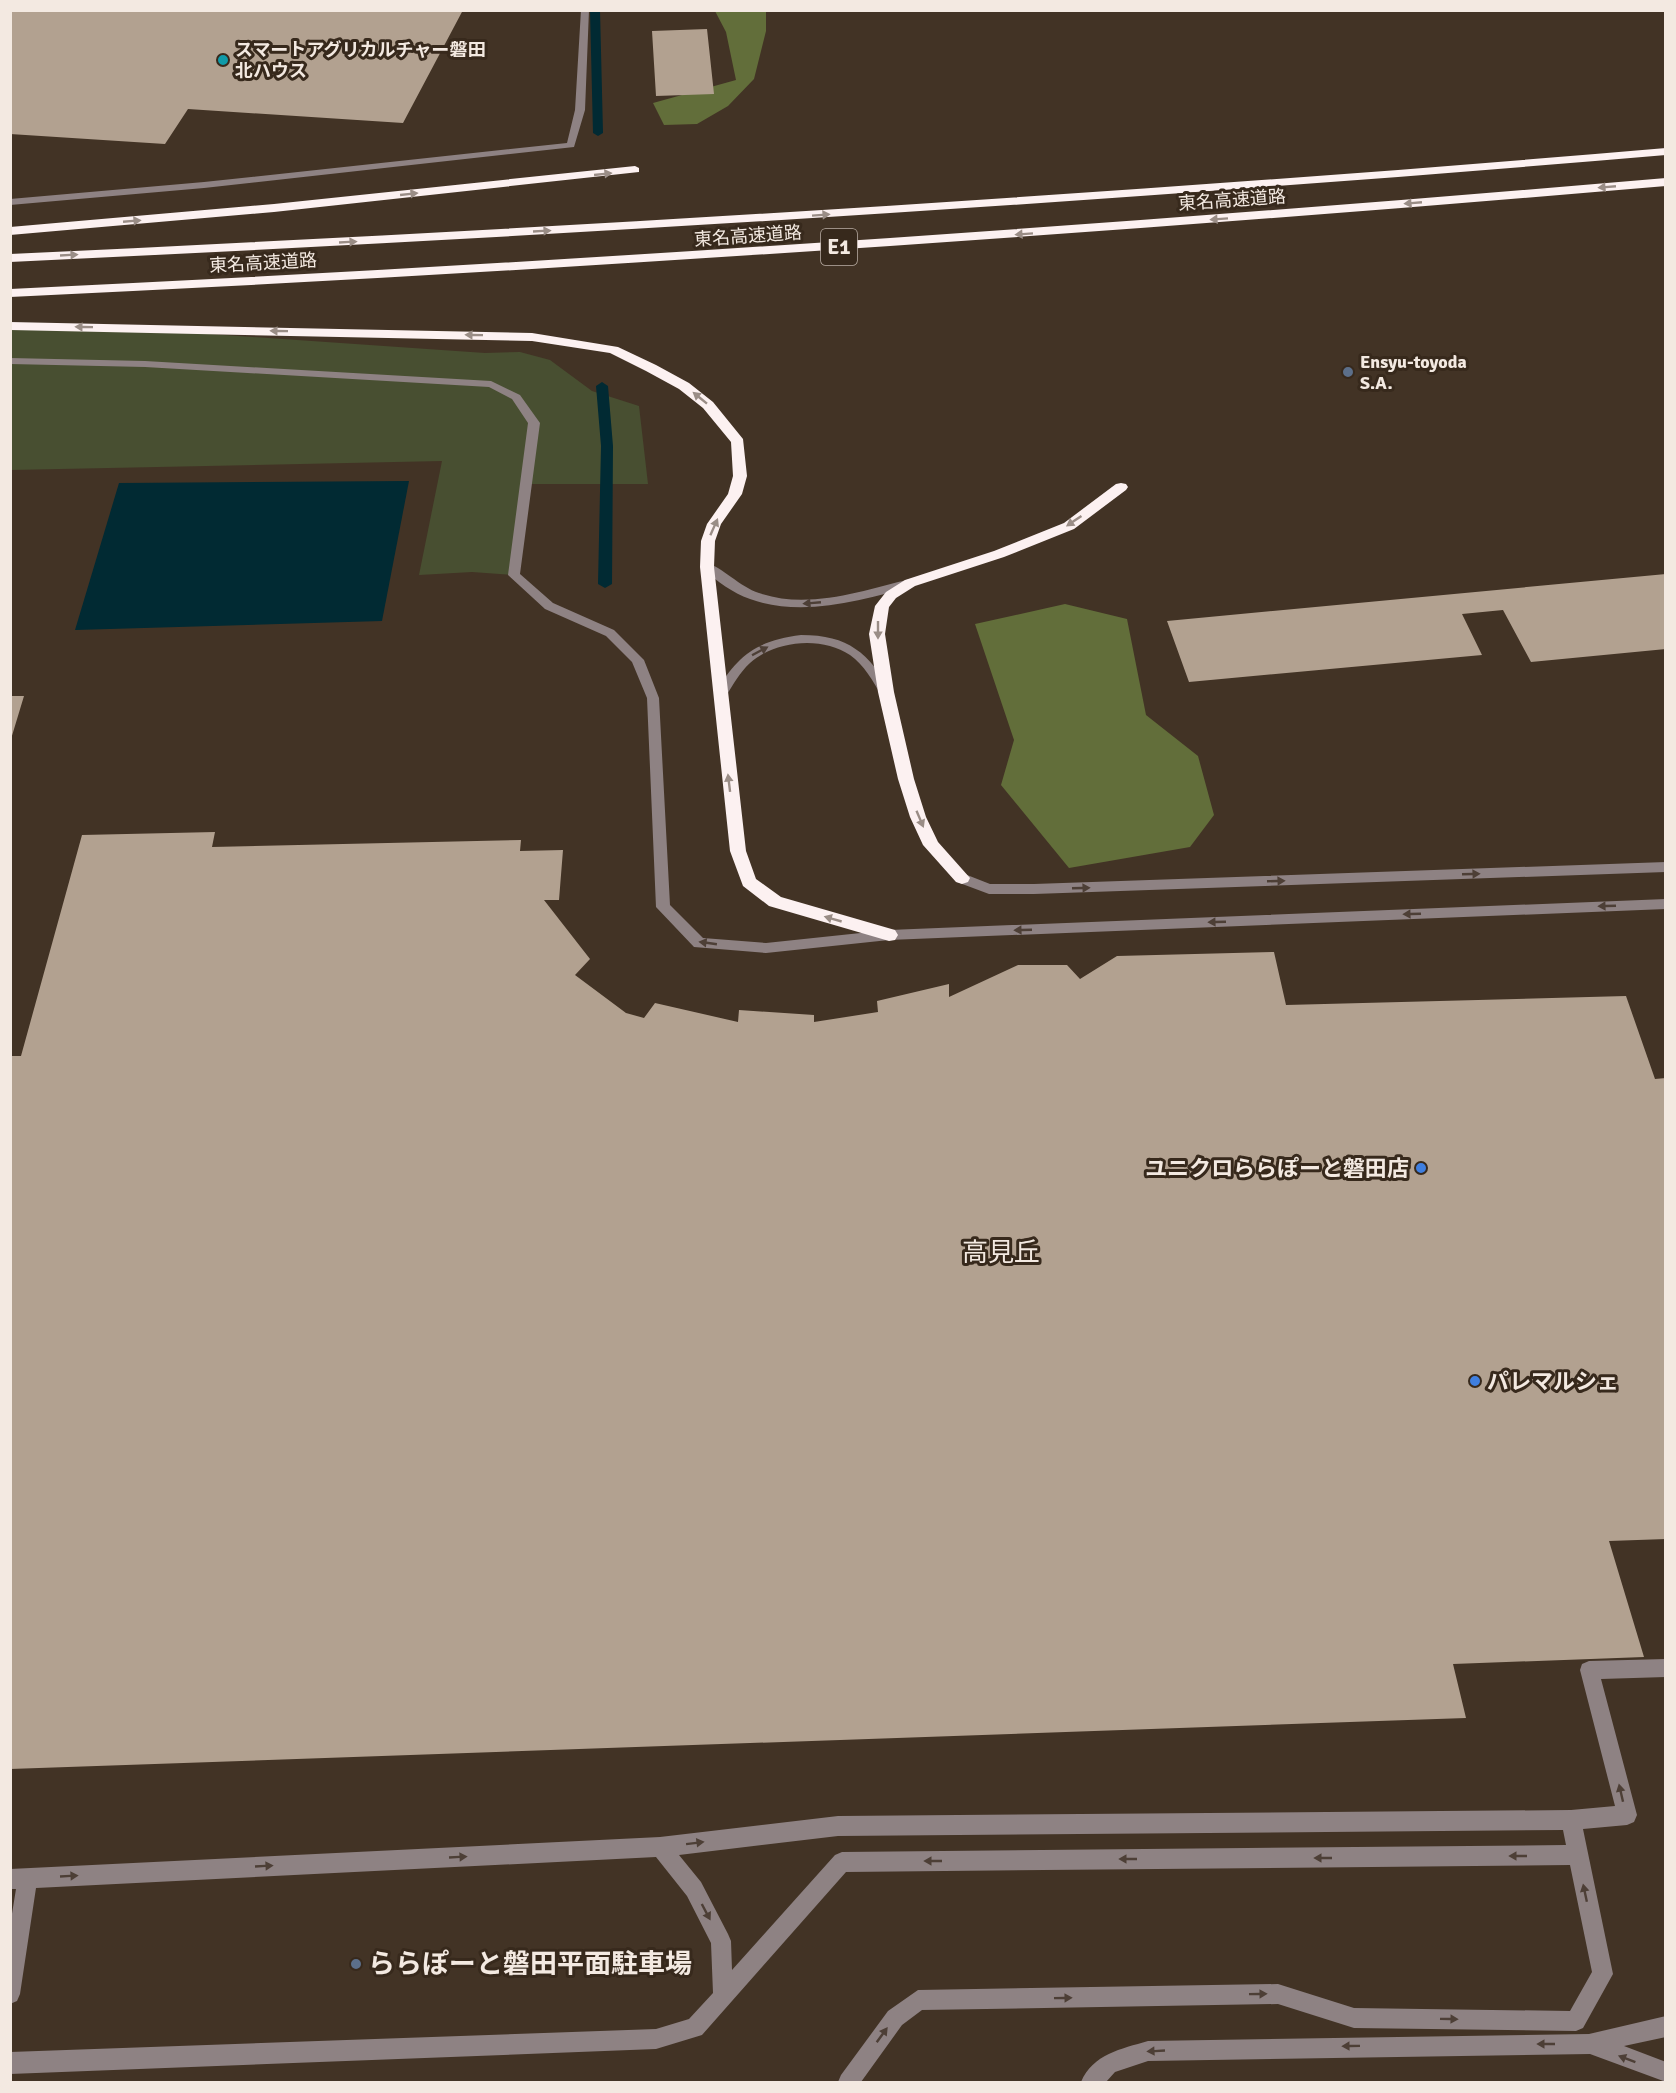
<svg xmlns="http://www.w3.org/2000/svg" width="1676" height="2093" font-family="Signika,'Noto Sans JP',sans-serif">
  <rect width="100%" height="100%" fill="#423325"/>
  <path fill="#484f31" d="M10 329H137L485 353 520 352 550 360 592 391 639 406 648 484H526L514 575 472 572 419 575 442 461 11 470Z"/>
  <path fill="#626e3a" d="M715 11H766V31L754 79 728 106 697 124 664 125 653 103 736 80 726 32Z
    M1065 604 1127 619 1146 715 1198 756 1214 815 1190 847 1069 868 1001 785 1014 740 975 624Z"/>
  <path fill="#012a33" d="M409 481 382 621 75 630 119 483Z"/>
  <g fill="none" stroke-linecap="round" stroke-linejoin="round">
    <path fill="#012a33" fill-rule="evenodd" d="M590 10H600L603 133 598 136 593 133Z
      M602 382 608 386 613 446 612 584 605 588 598 584 601 446 596 386Z"/>
  </g>
  <path fill="#b2a190" d="M10 10H463L403 123 188 109 165 144 10 134Z
    M707 29 714 94 656 96 652 31Z
    M1666 574V649L1531 662 1503 610 1462 614 1482 655 1189 682 1167 621Z
    M10 696H24L11 739 10 738Z
    M215 832 212 847 521 840 520 851 563 850 559 900H544L590 959 575 975 626 1013 644 1018 655 1003 738 1022 739 1010 814 1015V1022L878 1012 877 1001 949 984V997L1018 965H1067L1080 979 1117 956 1274 952 1286 1005 1626 996 1655 1079 1666 1078V1539L1609 1541 1644 1657 1453 1664 1466 1718 10 1769V1056H21L82 835Z"/>
  <g fill="none" stroke-linecap="round" stroke-linejoin="round">
    <path fill="#8e8283" fill-rule="evenodd" d="M581 10H589L585 110 574 147 204 188 10 205V199L204 182 567 143 575 110Z
      M10 358 145 361 491 381 520 395 540 423 520 574 553 603 614 630 644 660 659 698 670 905 703 938 766 943 889 930 1666 899V909L889 940 766 953 694 947 656 907 647 698 632 662 606 636 545 609 508 575 528 423 512 399 489 387 145 367 10 364Z
      M707 563C722 567 740 587 759 593 807 610 863 591 910 579L916 583 914 586C862 600 803 618 750 599 732 593 718 581 703 570V564Z
      M801 635C849 635 868 653 892 692L891 695H881C873 681 864 665 850 655 822 636 776 640 750 663 740 672 733 685 726 696H716L715 693C738 655 756 641 801 635Z
      M1666 862V872L1034 894H989L957 882 955 878 962 873 990 884H1034Z
      M1666 1659V1677L1601 1679 1637 1815 1634 1822 1627 1825 1583 1829 1613 1974 1583 2028 1576 2031 1354 2028 1278 2004 922 2010 902 2025 861 2082H838L841 2075 888 2011 918 1990 1278 1984 1354 2008 1570 2011 1592 1972 1570 1865 846 1872 702 2035 656 2049 10 2074V2052L656 2029 689 2019 713 1993 711 1943 687 1896 656 1857 36 1888 20 1994 17 2001 10 2004V1926L16 1889H10V1869L660 1837 838 1816 1571 1810 1615 1806 1580 1670 1582 1664 1589 1661ZM1563 1830 1566 1845 842 1852 835 1855 732 1970 731 1941 728 1934 701 1882 679 1855 838 1836Z
      M1666 2016V2037L1624 2046 1666 2062V2082L1590 2054 1148 2061 1115 2072 1106 2082H1081C1093 2054 1121 2049 1148 2041L1589 2034Z"/>
    <path fill="#fcf1f1" fill-rule="evenodd" d="M1666 148V155C1115 202 563 236 10 262V254C563 228 1115 195 1666 148Z
      M635 166 639 168V172L274 212 10 235V227L274 204Z
      M1666 178V186C1114 233 563 271 10 297V289C563 263 1114 225 1666 178Z
      M10 322 532 333 618 347 656 365 689 383 713 402 743 439 747 476 742 494 721 524 715 541 714 567 746 851 756 879 781 897 895 930 898 935 895 940 889 941 769 906 743 886 730 851 700 567 701 541 707 524 728 494 733 476 731 442 703 408 679 389 646 371 610 353 532 341 10 330Z
      M1121 483 1126 484 1128 487 1126 490 1074 529 1004 557 915 586 896 598 889 607 885 634 894 692 914 779 926 817 938 842 970 878 968 882 962 884 956 882 923 845 910 817 898 779 878 692 869 634 875 606 886 592 905 580 994 551 1064 523 1116 484Z"/>
  </g>
  <defs><path id="oneway-solid" d="M-6-.8H1V-3.2L6.5 0L1 3.2V.8H-6Z" transform="scale(1.5)"/></defs>
  <g fill="#9a8d86">
    <use href="#oneway-solid" transform="translate(603 174) rotate(-6)"/>
    <use href="#oneway-solid" transform="translate(1607 187) rotate(175)"/>
    <use href="#oneway-solid" transform="translate(409 194) rotate(-6)"/>
    <use href="#oneway-solid" transform="translate(1413 203) rotate(175)"/>
    <use href="#oneway-solid" transform="translate(821 215) rotate(-4)"/>
    <use href="#oneway-solid" transform="translate(1219 219) rotate(176)"/>
    <use href="#oneway-solid" transform="translate(132 221) rotate(-5)"/>
    <use href="#oneway-solid" transform="translate(542 231) rotate(-3)"/>
    <use href="#oneway-solid" transform="translate(1024 234) rotate(176)"/>
    <use href="#oneway-solid" transform="translate(348 242) rotate(-3)"/>
    <use href="#oneway-solid" transform="translate(69 255) rotate(-3)"/>
    <use href="#oneway-solid" transform="translate(84 327) rotate(-179)"/>
    <use href="#oneway-solid" transform="translate(279 331) rotate(-179)"/>
    <use href="#oneway-solid" transform="translate(474 335) rotate(-179)"/>
    <use href="#oneway-solid" transform="translate(700 398) rotate(-141)"/>
    <use href="#oneway-solid" transform="translate(1074 521) rotate(146)"/>
    <use href="#oneway-solid" transform="translate(714 527) rotate(-66)"/>
    <use href="#oneway-solid" transform="translate(878 630) rotate(90)"/>
    <use href="#oneway-solid" transform="translate(729 783) rotate(-97)"/>
    <use href="#oneway-solid" transform="translate(920 819) rotate(67)"/>
    <use href="#oneway-solid" transform="translate(833 919) rotate(-164)"/>
  </g>
  <g fill="#4d3f36">
    <use href="#oneway-solid" transform="translate(812 603) rotate(175)"/>
    <use href="#oneway-solid" transform="translate(760 651) rotate(-28)"/>
    <use href="#oneway-solid" transform="translate(1471 874) rotate(-2)"/>
    <use href="#oneway-solid" transform="translate(1276 881) rotate(-2)"/>
    <use href="#oneway-solid" transform="translate(1081 888) rotate(-2)"/>
    <use href="#oneway-solid" transform="translate(1607 906) rotate(178)"/>
    <use href="#oneway-solid" transform="translate(1412 914) rotate(178)"/>
    <use href="#oneway-solid" transform="translate(1217 922) rotate(178)"/>
    <use href="#oneway-solid" transform="translate(1023 930) rotate(178)"/>
    <use href="#oneway-solid" transform="translate(708 943) rotate(-172)"/>
    <use href="#oneway-solid" transform="translate(1621 1793) rotate(-103)"/>
    <use href="#oneway-solid" transform="translate(695 1843) rotate(-7)"/>
    <use href="#oneway-solid" transform="translate(1518 1856) rotate(180)"/>
    <use href="#oneway-solid" transform="translate(458 1857) rotate(-3)"/>
    <use href="#oneway-solid" transform="translate(1323 1858) rotate(180)"/>
    <use href="#oneway-solid" transform="translate(1128 1859) rotate(180)"/>
    <use href="#oneway-solid" transform="translate(933 1861) rotate(180)"/>
    <use href="#oneway-solid" transform="translate(264 1866) rotate(-3)"/>
    <use href="#oneway-solid" transform="translate(69 1876) rotate(-3)"/>
    <use href="#oneway-solid" transform="translate(1585 1893) rotate(-102)"/>
    <use href="#oneway-solid" transform="translate(706 1912) rotate(62)"/>
    <use href="#oneway-solid" transform="translate(1258 1994) rotate(-1)"/>
    <use href="#oneway-solid" transform="translate(1063 1998) rotate(-1)"/>
    <use href="#oneway-solid" transform="translate(1449 2019) rotate(1)"/>
    <use href="#oneway-solid" transform="translate(882 2035) rotate(-54)"/>
    <use href="#oneway-solid" transform="translate(1546 2044) rotate(180)"/>
    <use href="#oneway-solid" transform="translate(1351 2046) rotate(179)"/>
    <use href="#oneway-solid" transform="translate(1156 2051) rotate(177)"/>
    <use href="#oneway-solid" transform="translate(1627 2059) rotate(-159)"/>
  </g>
  <circle fill="#0f9aa8" stroke="#37291c" stroke-width="2" cx="223" cy="60" r="6"/>
  <g fill="#5c6f8a" stroke="#37291c" stroke-width="2">
    <circle cx="1348" cy="372" r="6"/>
    <circle cx="356" cy="1964" r="6"/>
  </g>
  <g fill="#3f7fe0" stroke="#37291c" stroke-width="2">
    <circle cx="1421" cy="1168" r="6"/>
    <circle cx="1475" cy="1381" r="6"/>
  </g>
  <g text-anchor="middle" stroke-width="6" stroke-linejoin="round" paint-order="stroke">
    <g font-size="18" font-weight="bold" fill="#f3e9e1" stroke="#37291c" text-anchor="start">
      <text x="235" y="56">スマートアグリカルチャー磐田<tspan x="235" dy="21">北ハウス</tspan></text>
      <text x="1360" y="368">Ensyu-toyoda<tspan x="1360" dy="21">S.A.</tspan></text>
    </g>
    <g font-size="18" fill="#f3e9e1" stroke="#37291c">
      <text transform="translate(1232 200) rotate(-4)" y="6">東名高速道路</text>
      <text transform="translate(748 236) rotate(-4)" y="6">東名高速道路</text>
      <text transform="translate(263 263) rotate(-3)" y="6">東名高速道路</text>
    </g>
    <rect fill="#37291c" stroke="#bbafa6" stroke-width="1.5" x="821" y="229" width="36" height="36" rx="4.5"/>
    <g font-size="21" font-weight="bold" fill="#f3e9e1">
      <text x="839" y="254">E1</text>
    </g>
    <g font-size="22" font-weight="bold" fill="#f3e9e1" stroke="#37291c" text-anchor="end">
      <text x="1409" y="1176">ユニクロららぽーと磐田店</text>
      <text x="1487" y="1389" text-anchor="start">パレマルシェ</text>
    </g>
    <g font-size="26" fill="#f3e9e1" stroke="#37291c">
      <text x="1001" y="1261">高見丘</text>
    </g>
    <g font-size="27" font-weight="bold" fill="#f3e9e1" stroke="#37291c" text-anchor="start">
      <text x="368" y="1973">ららぽーと磐田平面駐車場</text>
    </g>
  </g>
  <rect width="1676" height="2093" fill="none" stroke="#f3e9e1" stroke-width="24"/>
</svg>
